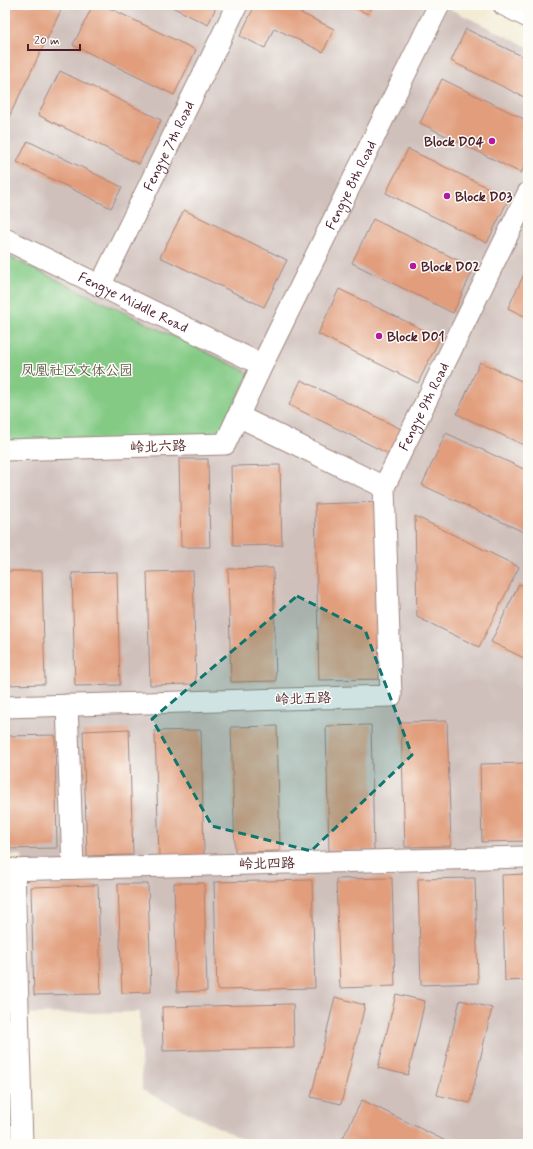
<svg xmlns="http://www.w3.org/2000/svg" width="533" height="1149" font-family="Mynerve,'LXGW WenKai TC',sans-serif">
  <rect width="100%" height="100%" fill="#fdfcf7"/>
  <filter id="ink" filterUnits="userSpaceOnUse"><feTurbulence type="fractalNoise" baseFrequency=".025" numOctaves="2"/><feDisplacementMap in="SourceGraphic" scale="8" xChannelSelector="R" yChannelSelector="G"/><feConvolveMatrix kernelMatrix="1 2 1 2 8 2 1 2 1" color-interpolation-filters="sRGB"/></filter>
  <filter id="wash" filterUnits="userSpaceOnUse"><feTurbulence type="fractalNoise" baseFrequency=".012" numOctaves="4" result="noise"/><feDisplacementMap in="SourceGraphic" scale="16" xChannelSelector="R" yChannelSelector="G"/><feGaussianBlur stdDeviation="0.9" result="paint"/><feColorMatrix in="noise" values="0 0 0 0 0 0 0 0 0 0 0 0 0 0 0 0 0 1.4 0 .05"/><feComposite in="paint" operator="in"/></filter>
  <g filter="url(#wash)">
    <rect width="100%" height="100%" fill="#f2ebd3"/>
    <path fill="#cfc0bb" d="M5 5H442L528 47V1144H252L142 1090 140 1012 26 1014 22 855H5Z"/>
    <path fill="#84ca85" stroke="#677458" d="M5 255 249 373 217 439 5 444Z"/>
    <g id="blocks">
      <path fill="#e19d7c" d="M8 5H50L61 10 5 125V11Z
        M93 5H103L196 50 174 95 73 45Z
        M168 5H217L208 25Z
        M255 5H284L334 29 323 52 274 28 265 48 240 36Z
        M349 5H373L368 14Z
        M466 29 528 59V99L451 61Z
        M60 71 161 120 139 164 38 115Z
        M442 79 528 121V158L521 173 420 123Z
        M28 141 122 187 111 208 17 162Z
        M408 149 509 198 487 243 386 193Z
        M184 210 287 260 264 307 160 257Z
        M373 219 474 268 453 313 352 263Z
        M528 266V318L508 308Z
        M339 289 440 338 418 383 318 334Z
        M480 362 528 384V447L457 414Z
        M301 380 403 430 391 455 289 405Z
        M446 433 528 471V534L422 485Z
        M179 459H208L210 547H181Z
        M280 465 282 545 233 546 231 466Z
        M382 502 387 679 319 680 315 504Z
        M415 516 519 567 479 647 417 617Z
        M273 568 276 681 231 682 228 569Z
        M5 571H42L45 684 5 685Z
        M193 571 196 684 150 685 147 572Z
        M117 572 120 685 75 686 72 573Z
        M519 584 528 588V660L491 642Z
        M447 721 451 846 405 847 401 722Z
        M371 725 374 850 329 851 326 726Z
        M277 726 280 851 235 852 231 727Z
        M129 729 133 855 87 856 83 731Z
        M201 730 204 855 159 856 155 731Z
        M55 735 57 848 5 849V736Z
        M528 763V841L482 842 480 764Z
        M528 874V980L505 981 502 875Z
        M392 878 395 986 340 988 336 879Z
        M475 878 478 983 421 985 418 879Z
        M312 880 315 988 217 990 214 882Z
        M174 883H204L207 991 177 992Z
        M118 884H148L151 992 122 993Z
        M98 885 101 994 34 995 31 887Z
        M5 974H6L7 994H5Z
        M396 994 425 1001 408 1075 378 1068Z
        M335 997 365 1005 341 1104 311 1097Z
        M460 1000 492 1008 470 1103 437 1095Z
        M5 1004H7L8 1033H5Z
        M293 1004 294 1048 163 1051 162 1007Z
        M5 1051H8L9 1080H5Z
        M5 1090H10V1119H5Z
        M362 1100 452 1144H340Z
        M5 1129H11V1144H5Z"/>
    </g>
  </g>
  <g filter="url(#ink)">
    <use href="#blocks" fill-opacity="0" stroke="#9e857f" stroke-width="1"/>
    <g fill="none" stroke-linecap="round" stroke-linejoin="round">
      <defs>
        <g id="minor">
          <path d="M504 5 528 17"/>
          <path id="s1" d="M5 239 262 365"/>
          <path id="s2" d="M100 286 237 5"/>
          <path id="s3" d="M238 416 384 487 528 193"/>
          <path id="s4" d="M5 450 225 444 262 365 439 5"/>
          <path d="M67 705 73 868"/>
          <path d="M5 707 391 696 384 487"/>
          <path d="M14 869 22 1144"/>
          <path d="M5 870 528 857"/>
        </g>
      </defs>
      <use href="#minor" stroke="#9e857f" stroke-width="23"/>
      <use href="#minor" stroke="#fff" stroke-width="21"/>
    </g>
  </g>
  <path fill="#0f766e" fill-opacity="0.2" stroke="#0f766e" stroke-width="3" stroke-dasharray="8 5" stroke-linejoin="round" d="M297 596 365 630 412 755 311 851 212 826 152 719Z"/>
  <g fill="#b5179e" stroke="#fdfcf7" stroke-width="1.5">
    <circle cx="492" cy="141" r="4"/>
    <circle cx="447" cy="196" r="4"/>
    <circle cx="413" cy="266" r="4"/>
    <circle cx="379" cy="336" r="4"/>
  </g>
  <g text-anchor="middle" stroke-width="3" stroke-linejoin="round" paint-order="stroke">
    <g font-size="14" font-weight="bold" fill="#4a1f2b" stroke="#fdfcf7" text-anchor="start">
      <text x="484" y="146" text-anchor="end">Block D04</text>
      <text x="455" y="201">Block D03</text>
      <text x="421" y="271">Block D02</text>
      <text x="387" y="341">Block D01</text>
    </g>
    <g font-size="14" fill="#4a1f2b" stroke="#fdfcf7">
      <text dy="5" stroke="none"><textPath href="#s2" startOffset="156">Fengye 7th Road</textPath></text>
      <text dy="5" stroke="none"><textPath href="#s4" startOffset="508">Fengye 8th Road</textPath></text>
      <text dy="5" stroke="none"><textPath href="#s1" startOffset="143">Fengye Middle Road</textPath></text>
      <text dy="5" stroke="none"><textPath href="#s3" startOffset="252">Fengye 9th Road</textPath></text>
      <text transform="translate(158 446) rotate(-2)" y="5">岭北六路</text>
      <text transform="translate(303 698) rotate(-2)" y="5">岭北五路</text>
      <text transform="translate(267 863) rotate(-1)" y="5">岭北四路</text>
    </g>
    <g font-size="14" fill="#5e5b4a" stroke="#fdfcf7">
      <text x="77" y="375">凤凰社区文体公园</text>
    </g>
  </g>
  <rect width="533" height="1149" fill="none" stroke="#fdfcf7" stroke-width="20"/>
  <path d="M28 44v6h52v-6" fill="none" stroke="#4a1f2b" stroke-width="2"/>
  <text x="34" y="44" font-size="12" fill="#4a1f2b" stroke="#fdfcf7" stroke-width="3" paint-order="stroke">20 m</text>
</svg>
